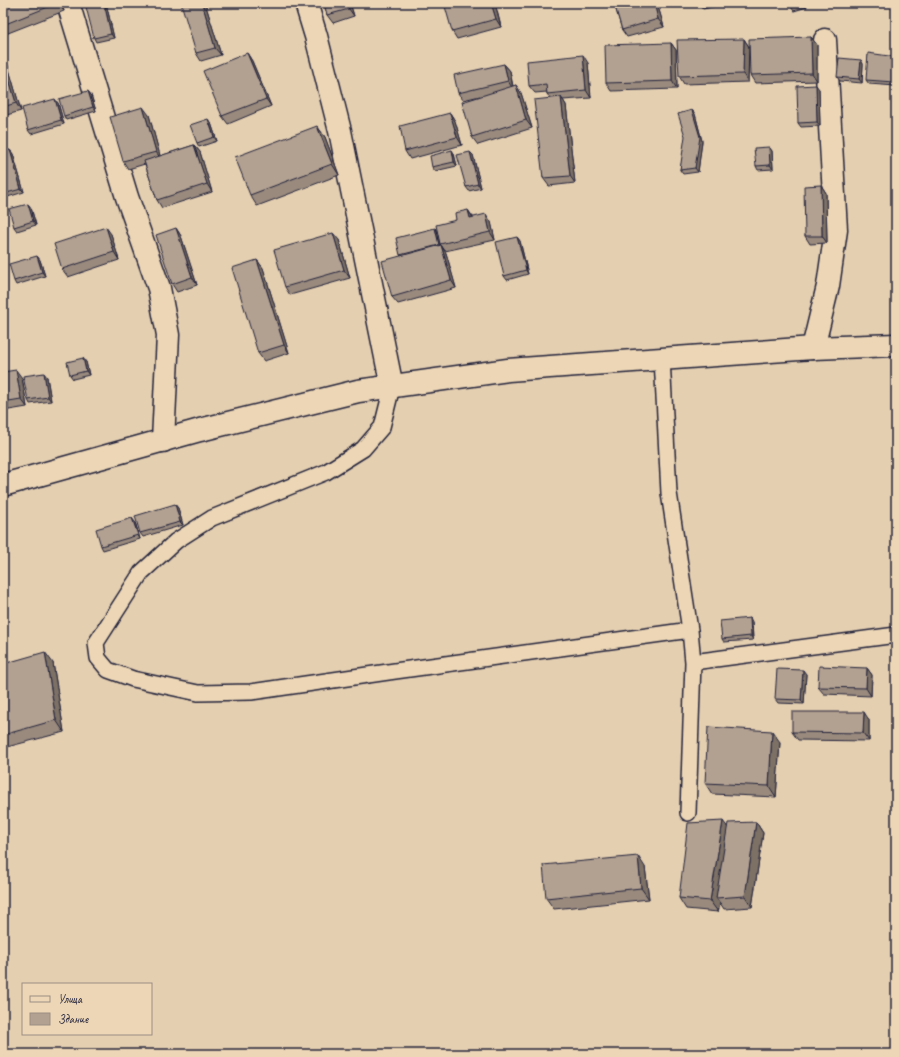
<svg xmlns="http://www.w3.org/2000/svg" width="899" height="1057" font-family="Caveat,sans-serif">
  <rect width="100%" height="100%" fill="#e4cfb0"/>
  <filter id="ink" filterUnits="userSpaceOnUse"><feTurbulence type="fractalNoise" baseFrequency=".025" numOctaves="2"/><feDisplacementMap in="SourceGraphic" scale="8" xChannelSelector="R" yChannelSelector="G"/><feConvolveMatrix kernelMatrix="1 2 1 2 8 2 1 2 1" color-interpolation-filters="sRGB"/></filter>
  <g filter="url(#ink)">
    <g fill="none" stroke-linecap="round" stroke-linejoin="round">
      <defs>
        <path id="lane" d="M662 358 669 493 690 630 693 662 688 813
          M392 387 382 427 363 449 326 472 212 518 176 541 141 573 96 643 98 658 108 670 133 679 198 693 251 692 395 671 690 630
          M693 662 896 635"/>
        <path id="street" d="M68 3 127 197 159 288 168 335 163 441
          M306 3 316 36 340 131 392 387
          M813 348 828 286 836 230 825 40"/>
        <path id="secondary" d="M3 485 200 430 358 391 508 370 813 348 896 345"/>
      </defs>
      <use href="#lane" stroke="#22223b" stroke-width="18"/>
      <use href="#street" stroke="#22223b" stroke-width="25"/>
      <use href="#secondary" stroke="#22223b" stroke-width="25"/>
      <use href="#lane" stroke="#ecd6b5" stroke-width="15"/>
      <use href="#street" stroke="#ecd6b5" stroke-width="22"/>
      <use href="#secondary" stroke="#ecd6b5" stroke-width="22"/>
    </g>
    <path fill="#998a7d" stroke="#22223b" d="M3 3H61L64 11 3 35Z
      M106 3 114 38 96 42 94 38Z
      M205 3 221 55 201 61 196 53Z
      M324 3H350L354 16 333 23 327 15Z
      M495 3 501 27 457 39 452 31Z
      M614 3H657L664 27 627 37 622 30Z
      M699 3H730L703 9Z
      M805 3 807 7 794 11 791 7Z
      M811 37 817 45V81L755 83 750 75Z
      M744 39 749 47 748 82 684 84 679 76Z
      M671 43 676 50 677 89 611 91 606 83Z
      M247 53 252 61 271 106 228 124 222 116Z
      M3 55 6 59 21 111 3 116Z
      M896 57V86L869 84 866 80Z
      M861 60 863 64 862 83 840 81 837 77Z
      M588 63 591 98 563 100 566 105 575 183 549 186 543 178 550 98 547 94V92L535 93 529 86Z
      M504 64 510 71 513 86 516 85 521 93 532 128 478 145 472 137 480 96 463 100 458 93Z
      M819 89 820 126 801 127 798 123Z
      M88 91 91 95 96 111 66 120 64 116Z
      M58 103 64 124 31 134 28 130Z
      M692 110 695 114 702 141 698 172 683 174 680 170Z
      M450 113 455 121 462 145 410 159 405 151Z
      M149 115 160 156 194 145 200 152 212 192 162 208 157 200 145 164 128 169 123 161Z
      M211 123 217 141 199 147 197 143Z
      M317 126 325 137 339 175 257 206 250 195Z
      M769 147 772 151 773 169 758 170 756 166Z
      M10 150 13 154 24 192 4 198 3 197V152Z
      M452 150 454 154 457 166 435 171 432 167Z
      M470 152 473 155 481 188 469 191 466 187Z
      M821 185 826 193 827 243 810 244 805 236Z
      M28 204 31 208 36 225 17 231 14 227Z
      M468 210 473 217 491 222 495 240 445 251 441 245 446 253 456 288 398 304 392 297 401 256 400 255 437 231 456 220Z
      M176 228 181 236 197 285 177 292 172 284Z
      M111 234 119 260 68 277 62 269Z
      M517 237 520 241 528 274 507 280 504 276Z
      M339 240 350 278 290 295 285 287Z
      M37 256 40 260 45 276 16 285 14 281Z
      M257 260 263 268 289 353 264 361 258 353Z
      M86 362 89 375 73 379 70 375Z
      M3 372 22 378 27 407 3 411Z
      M47 377 51 401 30 404 28 400Z
      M178 508 183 525 143 537 140 533Z
      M135 522 140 539 103 550 101 546Z
      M750 618 752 622 753 640 724 642 722 639Z
      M53 663 64 732 3 748V664Z
      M867 668 872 675 871 696 824 694 818 687Z
      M806 674 804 704 778 703 775 699Z
      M869 720V741L798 740 792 732Z
      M780 742 776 797 712 794 705 783Z
      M756 822 763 833 752 907 724 909 720 903 718 912 686 909 679 898 728 827Z
      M645 867 649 899 554 909 546 898Z"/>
    <path fill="#7d7166" stroke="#22223b" d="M58 3H61L64 11Z
      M104 3H106L114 38 111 34Z
      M202 3H205L221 55 215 48Z
      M347 3H350L354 16 349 9Z
      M491 3H495L501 27 496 19Z
      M654 3H657L664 27 658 19Z
      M811 37 817 45V81L812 73Z
      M744 39 749 47 748 82 743 74Z
      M671 43 676 50 677 89 672 81Z
      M247 53 252 61 271 106 266 99Z
      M3 55 6 59 21 111 16 103 3 59Z
      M583 55 588 63 591 98 586 90Z
      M861 60 863 64 862 83 859 79Z
      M504 64 510 71 513 89 508 81Z
      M896 66V85L894 82Z
      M516 85 521 93 532 128 526 120Z
      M816 85 819 89 820 126 817 122Z
      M88 91 91 95 96 111 93 107Z
      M561 97 566 105 575 183 570 176Z
      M55 99 58 103 64 124 61 120Z
      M143 107 149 115 161 159 156 152Z
      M692 110 695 114 702 141 698 172 695 168Z
      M450 113 455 121 462 145 457 137Z
      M208 119 211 123 217 141 214 137Z
      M317 126 325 137 339 175 332 164Z
      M194 145 200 152 212 192 207 184Z
      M769 147 772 151 773 169 770 165Z
      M10 150 13 154 24 192 21 189Z
      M452 150 454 154 457 166 454 162Z
      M470 152 473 155 481 188 478 184Z
      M821 185 826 193 827 243 822 236Z
      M28 204 31 208 36 225 33 221Z
      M468 210 473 218H470Z
      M486 214 491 222 495 240 490 232Z
      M106 227 111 234 119 260 114 252Z
      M176 228 181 236 197 285 192 277Z
      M435 228 438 232 440 244 446 253 456 288 451 280 442 248 439 245Z
      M333 233 339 240 350 278 344 270Z
      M517 237 520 241 528 274 526 270Z
      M37 256 40 260 45 276 42 272Z
      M257 260 263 268 289 353 284 345Z
      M83 358 86 362 89 375 86 371Z
      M16 370 22 378 27 407 21 399Z
      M44 373 47 377 51 401 48 397Z
      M175 504 178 508 183 525 180 522Z
      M132 518 135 522 140 539 138 535Z
      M750 618 752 622 753 640 751 636Z
      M45 652 53 663 64 732 56 720Z
      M867 668 872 675 871 696 866 688Z
      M803 670 806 674 804 704 801 700Z
      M864 712 869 720V741L863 733Z
      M772 731 780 742 776 797 769 786Z
      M723 821 731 832 716 898 720 903 718 912 710 901Z
      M756 822 763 833 752 907 745 896Z
      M638 856 645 867 649 899 641 888Z"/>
    <path fill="#b2a191" stroke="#22223b" d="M3 3H58L3 25Z
      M85 3H104L111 34 94 38Z
      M181 3H202L215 48 196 53Z
      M324 3H347L349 9 327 15Z
      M444 3H491L496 19 452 31Z
      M614 3H654L658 19 622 30Z
      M790 3H804L791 7Z
      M811 37 812 73 750 75 749 39Z
      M744 39 743 74 679 76 677 40Z
      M671 43 672 81 606 83 605 45Z
      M247 53 266 99 222 116 203 71Z
      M868 53 896 57V66L894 82 866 80Z
      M583 55 586 90 547 94 546 84 529 86 527 61Z
      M839 58 861 60 859 79 837 77Z
      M3 59 16 103 3 107Z
      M504 64 508 81 458 93 454 75Z
      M516 85 526 120 472 137 462 102Z
      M816 85 817 122 798 123 797 86Z
      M88 91 93 107 64 116 59 99Z
      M561 97 570 176 543 178 534 100Z
      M55 99 61 120 28 130 22 108Z
      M143 107 156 152 123 161 110 117Z
      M692 110 700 137 695 168 680 170 685 136 678 114Z
      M450 113 457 137 405 151 400 126Z
      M208 119 214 137 197 143 190 125Z
      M317 126 332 164 250 195 235 157Z
      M194 145 207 184 157 200 144 161Z
      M769 147 770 165 756 166 754 148Z
      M10 150 21 189 3 194V152Z
      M452 150 454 162 432 167 430 156Z
      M470 152 478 184 466 187 457 155Z
      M821 185 822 236H805L804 186Z
      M28 204 33 221 14 227 9 209Z
      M468 210 470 218 486 214 490 232 440 244 436 225 456 220 455 213Z
      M106 227 114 252 62 269 54 244Z
      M176 228 192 277 172 284 156 235Z
      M435 228 439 245 400 255 396 238Z
      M333 233 344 270 285 287 274 250Z
      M517 237 526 270 504 276 496 242Z
      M441 245 451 280 392 297 382 261Z
      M37 256 42 272 14 281 9 264Z
      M257 260 284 345 258 353 232 268Z
      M83 358 86 371 70 375 67 362Z
      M16 370 21 399 3 402V372Z
      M44 373 48 397 28 400 23 376Z
      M175 504 180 522 140 533 135 516Z
      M132 518 138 535 101 546 96 529Z
      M750 618 751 636 722 639 720 621Z
      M45 652 56 720 3 735V664Z
      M819 666 867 668 866 688 818 687Z
      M777 669 803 670 801 700 775 699Z
      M792 712H864L863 733 792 732Z
      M708 727 772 731 769 786 705 783Z
      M723 821 710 901 679 898 688 823Z
      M756 822 745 896 716 898 728 823Z
      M638 856 641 888 546 898 543 865Z"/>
  </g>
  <rect width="899" height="1057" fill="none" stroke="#ecd6b5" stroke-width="16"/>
  <rect x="8" y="8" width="883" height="1041" fill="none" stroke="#22223b" stroke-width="1.5" filter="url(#ink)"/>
  <rect x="22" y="983" width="130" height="52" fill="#ecd6b5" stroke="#9b8e84"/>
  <rect x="30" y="996" width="20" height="6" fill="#ecd6b5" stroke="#9b8e84"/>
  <text x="58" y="1003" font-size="12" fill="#22223b">Улица</text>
  <rect x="30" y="1013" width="20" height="12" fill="#b2a191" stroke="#9b8e84"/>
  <text x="58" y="1023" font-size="12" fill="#22223b">Здание</text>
</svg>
